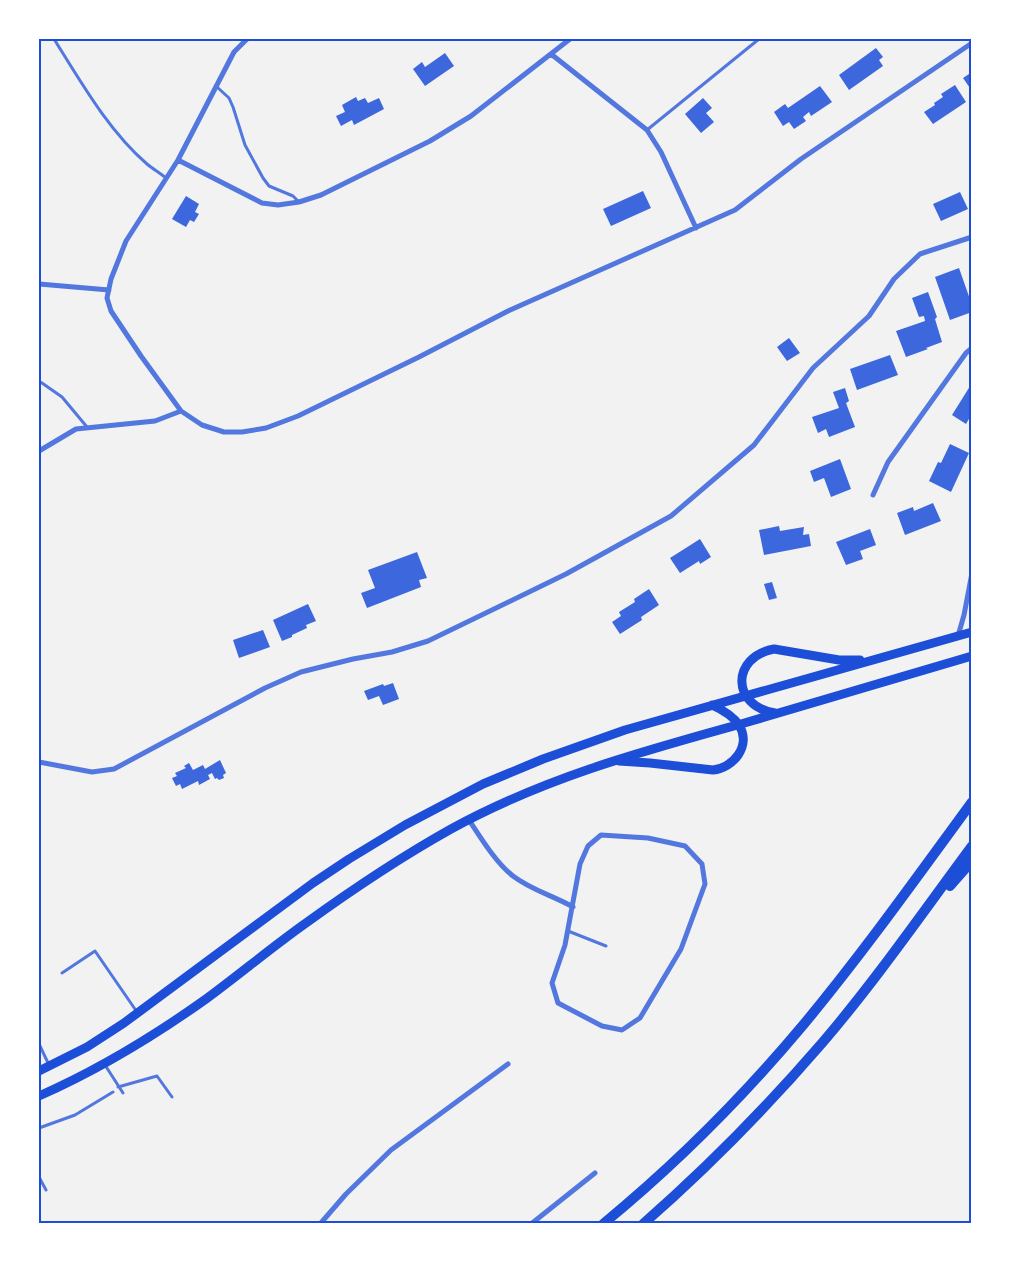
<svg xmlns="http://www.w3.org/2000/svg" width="1011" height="1263" font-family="Ubuntu,sans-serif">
  <rect width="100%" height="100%" fill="#f2f2f2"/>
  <path fill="#3d67dc" d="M876 48 883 57 879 60 883 66 849 90 839 75Z
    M445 53 454 66 425 86 413 69 422 62 425 67Z
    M972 72V91L963 78Z
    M955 85 966 102 933 124 924 112 935 105 934 103 943 97 941 94Z
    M820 86 832 102 811 116 809 112 803 117 806 121 794 129 789 122 783 126 774 112 785 104 788 108Z
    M356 97 358 101 365 98 368 103 379 98 384 109 354 125 352 120 341 126 336 116 345 112 342 105Z
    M703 98 712 108 706 113 714 122 701 133 685 114Z
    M643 191 651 208 611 226 603 209Z
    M960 192 968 209 941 221 933 204Z
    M186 196 199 204 195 212 199 214 194 222 190 220 186 227 172 219Z
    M959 268 972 305V312L950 320 935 277Z
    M928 292 937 317 935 319 942 342 926 348 928 349 906 357 896 331 925 321 924 316 919 317 912 298Z
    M789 338 800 353 787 361 777 347Z
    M890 355 898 375 857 390 850 369Z
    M972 383V419L970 417 966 424 952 415Z
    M845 388 849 401 846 403 855 427 829 437 826 429 818 433 812 417 839 408 833 392Z
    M950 444 969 453 951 492 929 481 938 462 941 463Z
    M840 459 851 489 831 497 824 478 814 482 810 471Z
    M933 503 941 521 905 535 897 513 913 507 914 511Z
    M779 526 780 531 804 527 803 535 809 534 811 546 764 555 759 530Z
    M870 529 876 545 860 551 863 559 846 565 836 542Z
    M700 539 711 557 700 564 699 561 680 573 670 558Z
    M417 552 427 578 419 580 421 587 367 608 361 593 375 588 368 570Z
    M772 582 777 598 769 600 764 584Z
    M649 589 659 605 641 617 642 620 620 634 612 622 621 616 619 612 635 602 634 599Z
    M308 604 316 621 306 625 307 628 292 635V637L282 641 273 620Z
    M263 630 270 647 239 658 233 640Z
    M393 683 399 699 383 705 379 696 368 700 364 691 383 684 384 686Z
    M220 760 226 773 223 775 224 778 219 780 217 778 215 779 212 773 208 775 210 779 199 785 198 781 182 789 180 784 176 786 172 778 177 776 175 773 186 768 184 766 189 763 193 770 203 765 205 769Z"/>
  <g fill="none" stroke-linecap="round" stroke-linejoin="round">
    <path stroke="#5277de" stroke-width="3" d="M54 39C81 82 108 130 147 164 153 169 160 173 166 178
      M217 87 229 98 233 107 245 145 263 178 269 186 293 196 298 201
      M647 130 759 39
      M39 382 42 383 62 397 87 427
      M568 931 606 946
      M62 973 95 951 137 1012
      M39 1044 49 1065
      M105 1065 123 1093
      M118 1087 157 1076 172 1097
      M39 1128 75 1115 113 1092
      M39 1177 46 1190"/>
    <path stroke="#5277de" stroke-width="5" d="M247 39 234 52 178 160 126 241 111 279 107 298 111 311 141 356 181 411 202 425 224 432H242L266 428 298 416 419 357 508 311 735 210 801 159 972 43
      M551 54 647 130 661 152 696 228
      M178 160 262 203 278 205 299 202 321 195 430 141 471 116 570 39
      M39 284 109 290
      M39 451 76 429 155 421 181 411
      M873 495 888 462 966 353 972 348
      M958 636 964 615 972 573
      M39 762 92 772 114 769 265 688 301 672 353 659 392 652 428 641 566 574 671 516 754 445 813 368 869 316 894 279 920 254 972 237
      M469 820C481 838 496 863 513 876 531 890 554 896 573 907
      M601 835 648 838 685 846 702 864 705 884 681 949 640 1018 622 1030 602 1026 558 1003 552 983 565 945 580 864 588 846Z
      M320 1224 346 1194 391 1150 508 1064
      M531 1224 595 1173"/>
    <path stroke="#1d4ed8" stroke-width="9" d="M775 713C731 706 731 657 774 649L839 660H860
      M619 761 650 763 713 770C733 768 752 746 739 725 733 716 723 710 712 705
      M39 1071 87 1047 124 1023 313 883 349 859 405 825 483 784 543 759 625 730 972 632
      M39 1096C98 1070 154 1036 206 999 240 974 272 947 306 923 353 889 401 857 451 829 544 778 640 752 741 724 818 702 895 679 972 656"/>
    <path stroke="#1d4ed8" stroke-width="10" d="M950 886 972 861
      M603 1224C676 1164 743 1097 804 1024 863 953 917 877 972 802
      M643 1224C707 1168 767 1107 823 1042 876 980 923 912 972 846"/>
  </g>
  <rect width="1011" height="1263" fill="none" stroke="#ffffff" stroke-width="81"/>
  <rect x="40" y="40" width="930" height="1182" fill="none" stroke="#1d4ed8" stroke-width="2"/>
</svg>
